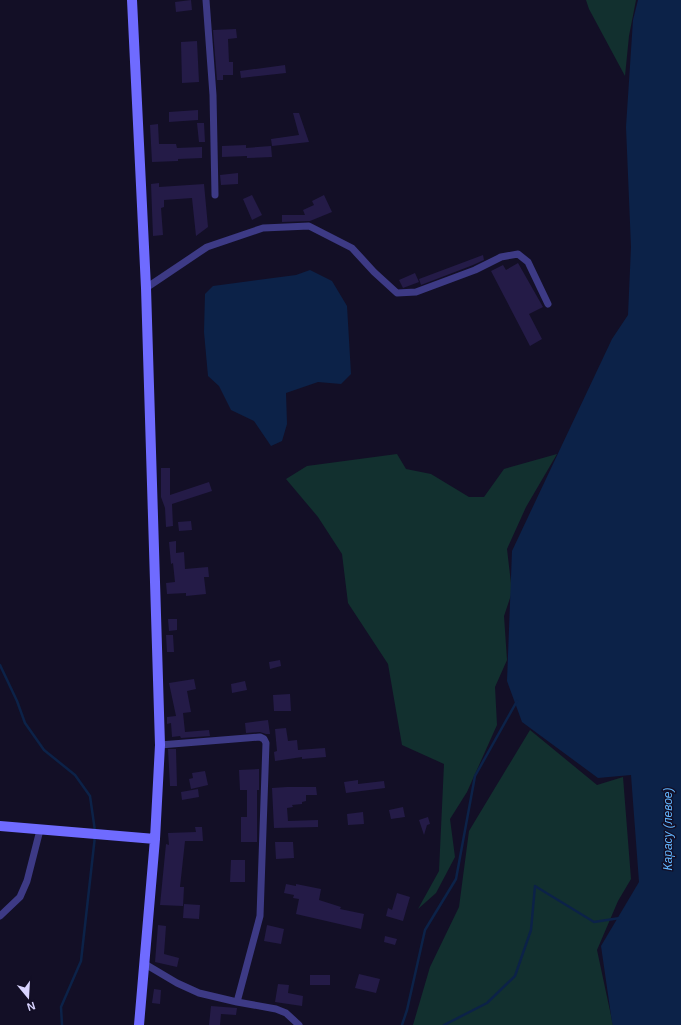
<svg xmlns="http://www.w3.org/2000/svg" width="681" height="1025" font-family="Helvetica,sans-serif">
  <rect width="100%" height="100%" fill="#130f26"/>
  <path fill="#12302f" d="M586 0H636L629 36 625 76 589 9Z
    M397 454 406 469 431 474 469 497H484L504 469 557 454 526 507 507 549 512 592 504 616 507 660 495 687 497 725 467 792 450 819 455 857 436 893 418 909 439 871 444 764 402 745 388 664 348 603 342 554 318 517 286 479 307 466Z
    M530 730 597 785 623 777 631 879 618 901 597 950 613 1025H413L430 967 459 907 469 831Z"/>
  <path fill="#0c2248" d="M638 0H681V1025H613L612 1022 601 946 639 882 631 775 598 778 522 722 507 681 512 551 612 339 628 315 631 247 626 127 633 20Z
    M310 270 332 281 347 306 351 374 341 384 318 382 286 393 287 424 282 441 271 446 254 421 231 410 219 386 208 376 204 332 205 294 213 286 296 275Z"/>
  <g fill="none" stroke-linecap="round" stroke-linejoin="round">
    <path stroke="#0c2248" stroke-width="2.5" d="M0 665 17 701 25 723 44 750 75 775 90 796 95 831
      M62 1025 61 1007 81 961 95 836
      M402 1025 407 1010 425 930 456 879 475 776 517 701
      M444 1025 487 1003 515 976 531 930 535 886 594 922 620 918"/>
  </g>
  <path fill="#241b47" d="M191 0 192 10 176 12 175 2Z
    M236 29 237 38 228 39 229 62H233V75H223V80H217L213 30Z
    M197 41 199 82 182 83 181 42Z
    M285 65 286 73 241 78 240 71Z
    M198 110V120L169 122V112Z
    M293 113H299L309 142 272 146 271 139 299 135Z
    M197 123H204L205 142H199Z
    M158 124 159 144H176L177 148 202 147V158L178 159V161L152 162 150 125Z
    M246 145V148L271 146 272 157 247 158V156L222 157V146Z
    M238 173V184L221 185 220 175Z
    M159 183V187L204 184 208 227 196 236 192 198 164 200V207L161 208 163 235 153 236 151 184Z
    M252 195 262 215 252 220 243 199Z
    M324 195 332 212 310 221 282 222V215H305L303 210 314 205 312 201Z
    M483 255 484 260 473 265 421 285 419 279Z
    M518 263 543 307 529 314 542 339 530 346 491 271 503 265 506 270Z
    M415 273 419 282 403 288 399 280Z
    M161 468H170V495L209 482 212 491 172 504 173 526 166 527 165 508 161 497Z
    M191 521 192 530 179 531 178 522Z
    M176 541V553L184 552 185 569 208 567 209 577H204L206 594 186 596V593L167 594 166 583 175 582 173 563 171 564 169 542Z
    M168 619H177V630L169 631Z
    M166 635H173L174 652H167Z
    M280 660 281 666 270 669 269 662Z
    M194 679 196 689 187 691 191 712 183 713 185 732 209 730 210 736 181 738 180 736 172 737 171 723 167 724V717L176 716 169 683Z
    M245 681 247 690 232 693 231 684Z
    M290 694 291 711H274L273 695Z
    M268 720 270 734H266L260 732 246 733 245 723Z
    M286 728 288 741 297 740 298 750 325 748 326 757 302 759V757L275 761 274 752 277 751 275 729Z
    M168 749H176L177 786H170Z
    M259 769V790H257V842H241V817H247V790H240L239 770Z
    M205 771 208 785 191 789 189 779 193 778 192 773Z
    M358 780V784L384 781 385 788 346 793 344 782Z
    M287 787H316L317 795H306V801L302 802V804L292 805 293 807 287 808 288 821 318 820V827L274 828 272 788Z
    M198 789 199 797 182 800 181 792Z
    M403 807 405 817 391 819 389 810Z
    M363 812 364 824 348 825 347 814Z
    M428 817 430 824 427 825 424 835 419 820Z
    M195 827H202L203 841H185L180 887H184L183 906 160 905 166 844 169 845 168 833 196 832Z
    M275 842H293L294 858 276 859Z
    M231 860H245V882H230Z
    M286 884 296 886V884L321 889 319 900 341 907 340 909 364 914 361 929 296 914 299 899 293 898 294 895 284 893Z
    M397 893 410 897 403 921 386 916 388 908 392 910Z
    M184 904 200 905 199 919 183 918Z
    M158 925 166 926 164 954 179 958 177 967 155 962Z
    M267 925 284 929 281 944 264 941Z
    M385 936 397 939 395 945 384 942Z
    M359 974 380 979 376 993 355 988Z
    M310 975H330V985H310Z
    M278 984 289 985 288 993 303 996 302 1006 275 1002Z
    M154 989 161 990 160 1004 152 1003Z
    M211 1006 237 1008 236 1015 221 1014 220 1025H209Z"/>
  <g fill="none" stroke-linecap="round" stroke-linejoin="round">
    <path stroke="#3d3a85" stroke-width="7" d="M206 0 213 95 215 195
      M146 288 207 247 263 228 309 226 352 248 374 272 397 293 416 292 475 270 501 257 518 254 528 262 548 304
      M160 745 260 737 264 739 266 743 260 916 237 1002
      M0 916 20 897 27 881 40 830
      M145 964 177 983 199 993 237 1002 276 1009 286 1013 299 1025"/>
    <path stroke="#6f6bff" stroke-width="10" d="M132 0 146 288 160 745 155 839 139 1025
      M0 826 155 839"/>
  </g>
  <g text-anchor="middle" stroke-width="3" stroke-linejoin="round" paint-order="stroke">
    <g font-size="12" font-style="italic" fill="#62b6ff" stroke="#130f26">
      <text transform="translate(668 829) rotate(-90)" y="4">Карасу (левое)</text>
    </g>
  </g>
  <g transform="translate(28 997) rotate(162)" stroke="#130f26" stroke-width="3" paint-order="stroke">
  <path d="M0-3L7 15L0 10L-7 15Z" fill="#d9d4ff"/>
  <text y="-6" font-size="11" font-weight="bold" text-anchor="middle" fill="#d9d4ff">N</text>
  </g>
</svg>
